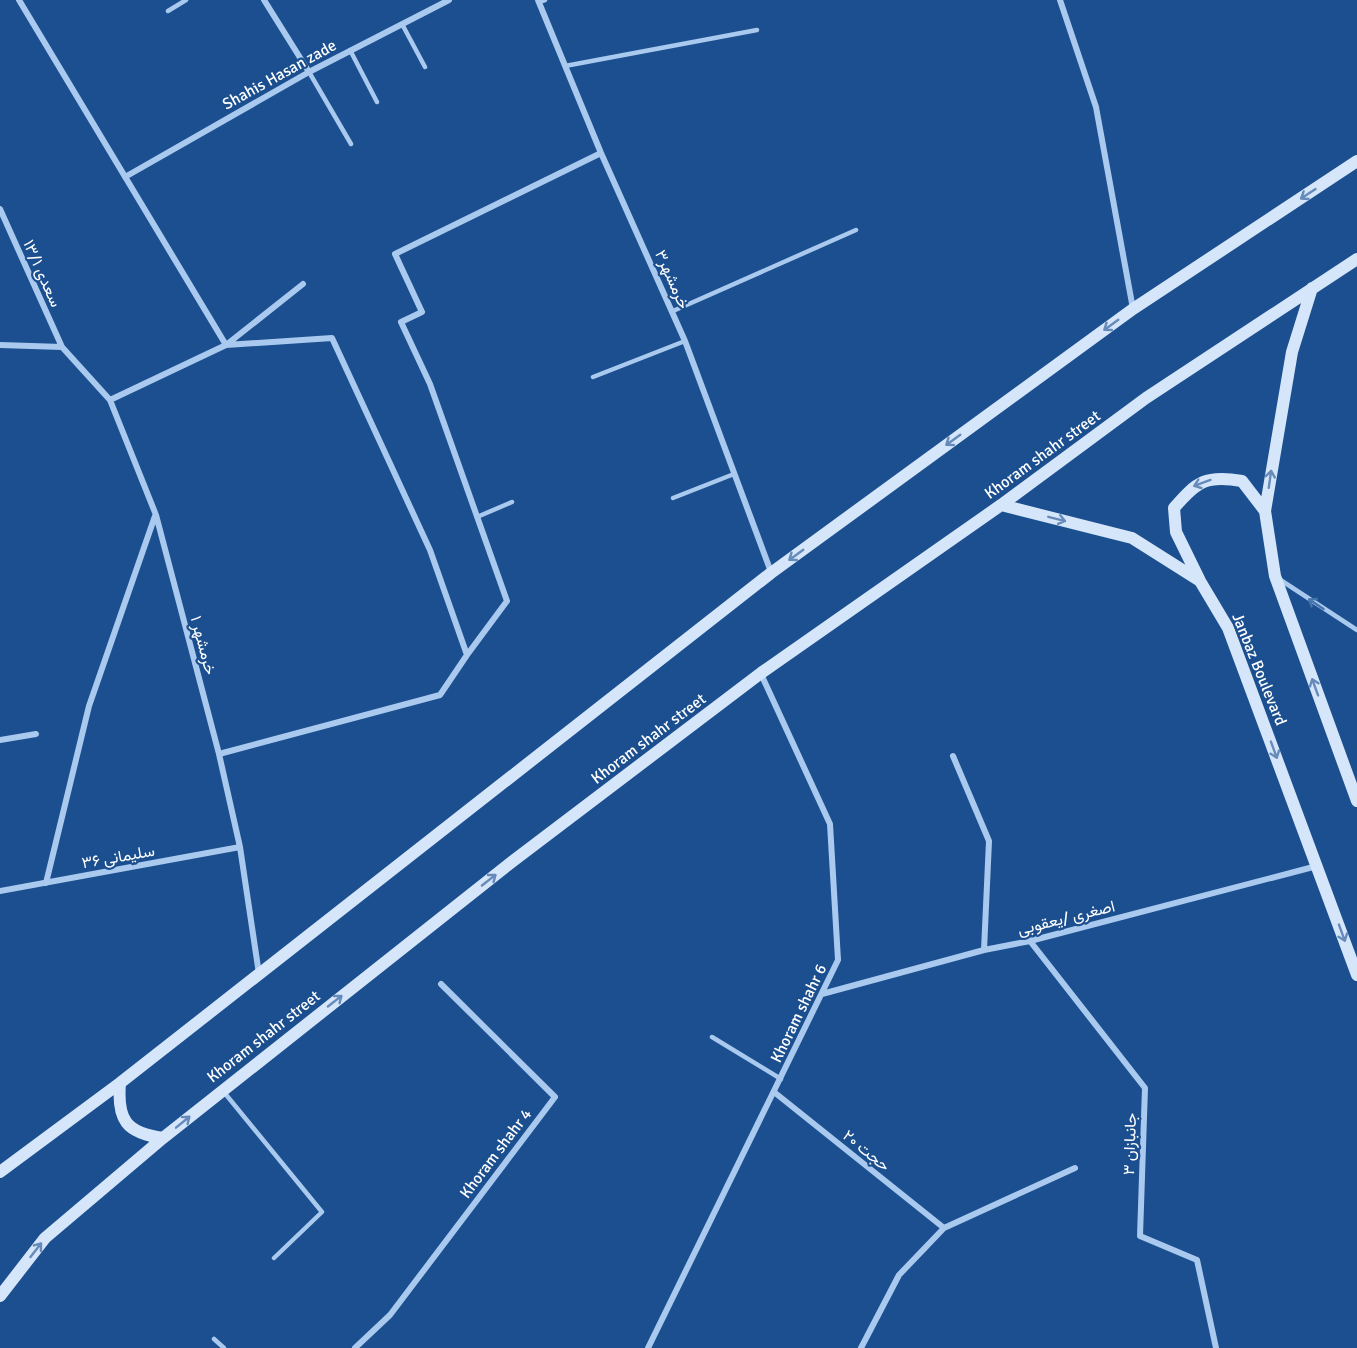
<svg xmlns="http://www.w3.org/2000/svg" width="1357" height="1348" font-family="Signika,Vazirmatn,sans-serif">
  <rect width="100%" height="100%" fill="#1b4f8f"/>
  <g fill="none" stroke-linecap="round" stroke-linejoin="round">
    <path stroke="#a9c9ee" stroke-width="4.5" d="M539 2 545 0
      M168 11 186 0
      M402 24 425 67
      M350 50 377 102
      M565 66 757 30
      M309 72 351 144
      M673 311 856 230
      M593 377 685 341
      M673 498 734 474
      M477 517 512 502
      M1279 579 1357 630
      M712 1037 781 1079
      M223 1091 322 1212 274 1258
      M214 1339 224 1348"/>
    <path stroke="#a9c9ee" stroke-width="6" d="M19 0 226 345
      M264 0 309 72
      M538 0 601 153 685 341 771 572
      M1060 0 1096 107 1133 309
      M125 177 309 72 449 0
      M0 209 62 347 110 400 156 515 219 754 240 847 259 974
      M0 345 62 347
      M226 345 332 338 430 550 467 655
      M110 400 226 345 303 284
      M0 740 36 734
      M219 754 440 695 467 655 507 601 430 384 401 322 422 312 395 254 601 153
      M953 756 989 841 984 950
      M46 883 89 706 155 516
      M0 891 240 847
      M1030 941 1145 1088 1140 1236 1197 1260 1216 1348
      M822 994 984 950 1030 941 1317 866
      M774 1092 944 1228
      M355 1348 390 1315 555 1097 441 984
      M648 1348 838 960 830 824 761 674
      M861 1348 899 1275 944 1228 1075 1168"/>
    <path stroke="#d6e6fa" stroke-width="12" d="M1312 288 1292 352 1265 511 1275 576 1357 801
      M1001 505 1132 538 1200 581 1228 628 1357 975
      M1200 581 1176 532 1174 508C1197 481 1206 475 1242 481L1265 511
      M120 1083C117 1120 126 1133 163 1138
      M0 1172 120 1083 771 573 1133 309 1357 161
      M0 1296 45 1238 163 1138 513 861 761 673 1001 505 1146 398 1357 259"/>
  </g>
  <defs><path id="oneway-shaft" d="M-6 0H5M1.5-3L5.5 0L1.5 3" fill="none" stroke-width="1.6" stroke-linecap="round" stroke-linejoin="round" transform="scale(1.5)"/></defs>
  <g stroke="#668bba">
    <use href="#oneway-shaft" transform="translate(1308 194) rotate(147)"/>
    <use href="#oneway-shaft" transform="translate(1111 325) rotate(144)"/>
    <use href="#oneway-shaft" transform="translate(953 440) rotate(144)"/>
    <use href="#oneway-shaft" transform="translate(1270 479) rotate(-82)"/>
    <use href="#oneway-shaft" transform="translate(1202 483) rotate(160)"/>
    <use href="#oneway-shaft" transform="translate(1057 519) rotate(14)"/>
    <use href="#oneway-shaft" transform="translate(796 555) rotate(144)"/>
    <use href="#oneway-shaft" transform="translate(1315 687) rotate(-110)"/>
    <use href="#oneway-shaft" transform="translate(1274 750) rotate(70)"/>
    <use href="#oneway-shaft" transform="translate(489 880) rotate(-38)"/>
    <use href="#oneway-shaft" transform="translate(1342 933) rotate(70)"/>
    <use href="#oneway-shaft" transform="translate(335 1001) rotate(-38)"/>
    <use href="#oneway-shaft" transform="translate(183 1122) rotate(-39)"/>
    <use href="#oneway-shaft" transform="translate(36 1250) rotate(-52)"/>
  </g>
  <use stroke="#4674ac" href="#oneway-shaft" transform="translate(1316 604) rotate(-146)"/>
  <g text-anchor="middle" stroke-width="4.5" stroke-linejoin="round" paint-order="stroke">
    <g font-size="16" fill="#fff" stroke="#1b4f8f">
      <text transform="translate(279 74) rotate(-29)" y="6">Shahis Hasan zade</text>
      <text transform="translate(43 273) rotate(66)" y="6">سعدی ۱۳/۱</text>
      <text transform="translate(673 279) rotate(66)" y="6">خرمشهر۳</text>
      <text transform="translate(1042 454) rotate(-36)" y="6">Khoram shahr street</text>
      <text transform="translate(204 645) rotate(75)" y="6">خرمشهر ۱</text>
      <text transform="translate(1260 669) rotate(68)" y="6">Janbaz Boulevard</text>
      <text transform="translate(648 738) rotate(-37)" y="6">Khoram shahr street</text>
      <text transform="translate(118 856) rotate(-10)" y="6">سلیمانی ۳۶</text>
      <text transform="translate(1066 917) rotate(-14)" y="6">اصغری /یعقوبی</text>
      <text transform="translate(798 1013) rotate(-64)" y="6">Khoram shahr 6</text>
      <text transform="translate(263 1036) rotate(-38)" y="6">Khoram shahr street</text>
      <text transform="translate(1129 1144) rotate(-88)" y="6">جانبازان ۳</text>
      <text transform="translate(867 1150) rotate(39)" y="6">حجت ۲۰</text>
      <text transform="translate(495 1153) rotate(-53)" y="6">Khoram shahr 4</text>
    </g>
  </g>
</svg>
